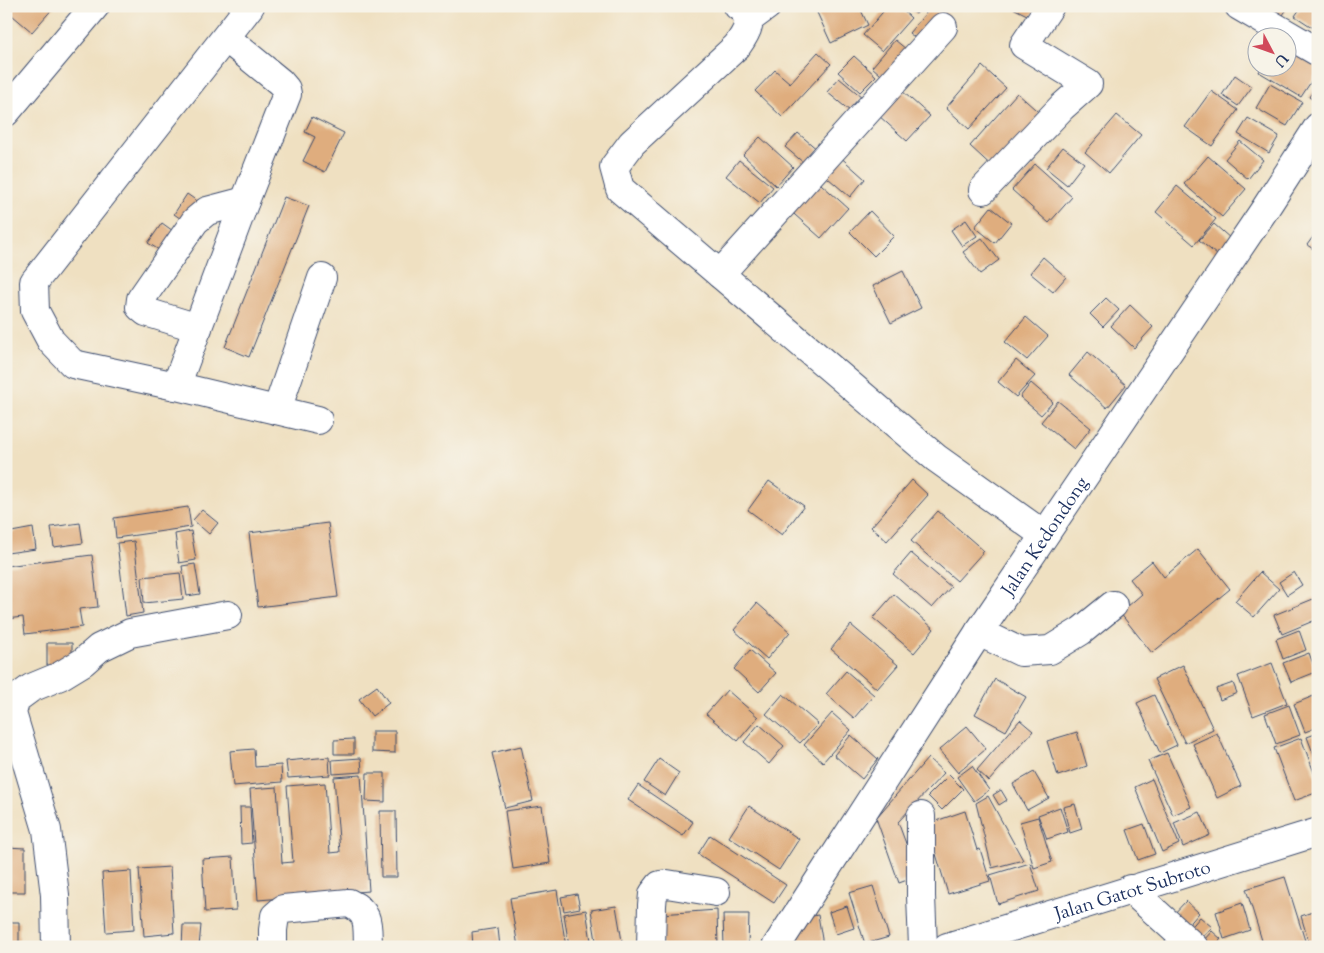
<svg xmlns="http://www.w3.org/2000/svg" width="1324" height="953" font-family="'Sorts Mill Goudy',serif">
  <rect width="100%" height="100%" fill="#f7f3e8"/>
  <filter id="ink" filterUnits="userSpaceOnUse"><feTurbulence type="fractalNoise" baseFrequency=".02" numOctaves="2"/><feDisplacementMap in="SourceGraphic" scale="10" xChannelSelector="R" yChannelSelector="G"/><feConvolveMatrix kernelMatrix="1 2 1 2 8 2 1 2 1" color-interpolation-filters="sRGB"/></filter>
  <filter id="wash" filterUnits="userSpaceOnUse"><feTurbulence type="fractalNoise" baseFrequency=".0096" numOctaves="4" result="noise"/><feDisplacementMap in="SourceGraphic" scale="20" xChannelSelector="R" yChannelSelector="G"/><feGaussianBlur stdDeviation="1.12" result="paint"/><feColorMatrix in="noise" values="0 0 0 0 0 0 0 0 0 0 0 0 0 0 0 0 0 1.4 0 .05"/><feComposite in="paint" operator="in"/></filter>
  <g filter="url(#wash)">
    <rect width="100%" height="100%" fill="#efe0c1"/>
    <g id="blocks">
      <path fill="#dfad7e" d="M6 6H55L32 32 6 10Z
        M814 6H859L868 25 831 43Z
        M888 6H898L911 18 882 51 863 35Z
        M906 6H922L916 14Z
        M932 6H937L949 16 924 45 909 33Z
        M1009 6H1036L1031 17Z
        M1255 6H1289L1279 21Z
        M1302 6H1318V31L1295 16Z
        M895 40 912 54 889 82 872 67Z
        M1286 45 1318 64V71L1301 97 1259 72 1261 68H1286Z
        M818 52 831 64 782 117 755 91 775 70 790 83Z
        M854 56 876 76 860 92 838 72Z
        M982 66 1006 88 969 129 946 108Z
        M1235 75 1252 87 1238 106 1222 95Z
        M839 78 862 97 850 111 827 92Z
        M1270 84 1302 102 1287 126 1256 108Z
        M1317 85H1318V103L1309 97Z
        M901 90 930 116 907 141 878 115Z
        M1211 91 1238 110 1212 146 1185 127Z
        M1017 93 1044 117 996 170 970 146Z
        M1117 115 1141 135 1109 173 1085 152Z
        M312 117 344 133 325 172 303 161 315 137 305 132Z
        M1248 118 1279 136 1269 153 1238 134Z
        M798 133 818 150 805 164 785 147Z
        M760 137 793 167 776 186 743 155Z
        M1240 141 1263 160 1248 179 1225 159Z
        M1063 147 1084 163 1067 185 1046 168Z
        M837 154 865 179 850 197 821 172Z
        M1208 156 1246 189 1222 217 1184 184Z
        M739 160 773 187 760 203 726 176Z
        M1035 164 1072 197 1049 223 1012 190Z
        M813 177 848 208 821 238 786 207Z
        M1177 186 1216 219 1194 245 1156 212Z
        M187 194 204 206 190 225 174 214Z
        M284 197 309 206 249 357 225 347Z
        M991 207 1011 223 995 243 975 227Z
        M870 211 894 236 874 256 850 232Z
        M966 220 977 236 962 246 951 230Z
        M162 223 180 236 167 255 148 243Z
        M1214 224 1231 239 1217 255 1199 240Z
        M1318 230V252L1307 245Z
        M982 238 999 260 980 274 963 252Z
        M1043 257 1066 277 1053 292 1030 273Z
        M903 271 921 308 891 323 873 286Z
        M1106 298 1119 310 1103 327 1090 314Z
        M1130 305 1153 327 1134 348 1111 326Z
        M1026 317 1048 336 1027 360 1005 342Z
        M1088 352 1126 385 1107 408 1069 375Z
        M1016 360 1035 376 1016 397 998 382Z
        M1031 383 1053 402 1041 415 1020 397Z
        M1058 401 1091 428 1074 449 1041 422Z
        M912 480 928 495 887 541 871 527Z
        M769 481 804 506 782 535 748 510Z
        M188 507 191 527 116 538 114 518Z
        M202 510 218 523 209 534 193 520Z
        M938 511 984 551 957 581 911 541Z
        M80 523 83 543 54 547 51 527Z
        M328 523 338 597 258 607 249 533Z
        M33 528 36 549 7 553 6 533Z
        M191 531 196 560 179 563 175 534Z
        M134 541 143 613 126 616 117 543Z
        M1198 549 1230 589 1152 653 1120 613 1142 594 1130 579 1152 561 1164 577Z
        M911 553 951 587 932 608 893 574Z
        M92 555 98 607 79 609 82 627 25 634 23 617 6 619V566Z
        M195 564 200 594 187 596 182 566Z
        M1260 572 1279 589 1254 617 1235 601Z
        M1294 572 1302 585 1287 595 1279 582Z
        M180 573 183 599 144 603 142 577Z
        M894 594 934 629 914 653 873 618Z
        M1318 597V619L1282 634 1274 615Z
        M757 603 790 632 767 659 734 630Z
        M851 625 898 665 877 689 831 649Z
        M1299 630 1306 650 1283 659 1276 639Z
        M47 643H72V665H47Z
        M750 650 776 673 759 692 734 669Z
        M1309 653 1316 672 1291 682 1283 663Z
        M1272 663 1287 703 1253 716 1238 676Z
        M1183 665 1213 729 1185 743 1154 679Z
        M846 671 874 695 854 718 826 694Z
        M995 679 1026 697 1006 731 975 714Z
        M1233 683 1237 693 1220 700 1216 689Z
        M377 686 389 703 372 716 359 699Z
        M727 690 758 717 738 741 706 714Z
        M783 694 818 724 800 743 766 714Z
        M1154 695 1177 745 1160 753 1137 703Z
        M1316 695 1318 699V727L1305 732 1294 704Z
        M1289 705 1300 735 1276 744 1265 714Z
        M832 713 851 730 823 762 804 745Z
        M1020 720 1033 731 989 781 977 770Z
        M759 724 784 746 769 764 744 742Z
        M967 726 986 749 958 773 939 750Z
        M372 731H395V753L372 752Z
        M1077 732 1087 766 1058 776 1047 741Z
        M1217 733 1241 786 1217 798 1193 744Z
        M1318 733V766L1307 737Z
        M851 735 878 759 862 779 834 755Z
        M1301 738 1318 783V792L1294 801 1274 748Z
        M354 739V754H334V740Z
        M521 746 533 801 505 808 492 753Z
        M254 749 255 767 281 765 282 782 233 786 230 751Z
        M1167 753 1191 807 1173 815 1148 761Z
        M329 757 330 775 288 778 286 761Z
        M361 758 362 772 333 774 332 760Z
        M928 758 944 773 898 822 918 876 899 883 876 818Z
        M659 759 679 773 665 796 644 782Z
        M972 766 989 790 974 801 957 777Z
        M1034 772 1049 798 1027 810 1013 784Z
        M367 773H385V802L366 801Z
        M361 775 369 891 258 900 250 789 277 787 282 863 293 862 287 786 325 783 330 853 340 852 334 777Z
        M949 775 963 789 942 810 928 796Z
        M1152 779 1179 844 1162 852 1135 787Z
        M638 785 693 822 683 836 628 800Z
        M1001 790 1007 800 999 805 993 795Z
        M988 796 1023 860 992 868 976 803Z
        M1075 804 1082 829 1070 833 1063 807Z
        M542 806 550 863 513 869 505 811Z
        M749 806 799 839 779 870 729 837Z
        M240 807H250L252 843 241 844Z
        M1060 807 1068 832 1047 839 1038 815Z
        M380 811H396L397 877H381Z
        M965 811 977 850 980 849 990 881 948 894 927 824Z
        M1200 812 1210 835 1183 847 1174 823Z
        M1038 817 1052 862 1034 868 1020 822Z
        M1144 824 1155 854 1138 860 1127 830Z
        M710 835 786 885 774 903 698 854Z
        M6 847 25 848V892H6Z
        M233 857 236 910 205 912 202 859Z
        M1030 863 1039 891 998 904 990 875Z
        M170 867 174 933 144 936 139 869Z
        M131 871 134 930 106 932 102 873Z
        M1285 877 1307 947H1264L1246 889Z
        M873 886 889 937 865 944 849 893Z
        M557 890 566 947H518L510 898Z
        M577 894 580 908 564 911 561 897Z
        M1186 901 1199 913 1186 928 1172 916Z
        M1242 903 1250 930 1224 939 1216 912Z
        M616 906 623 947H597L591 910Z
        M847 906 854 928 836 934 829 912Z
        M586 910 592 947H569L564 914Z
        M717 910 718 947H662L660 914Z
        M1318 910V946L1310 947 1301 916Z
        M723 914H749L748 947H724Z
        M818 915 823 945 809 947H793L791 942 807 917Z
        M1200 917 1212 927 1200 940 1189 930Z
        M6 922H19V947H6Z
        M183 925H201L199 947H182Z
        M498 928 500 947H473L472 932Z
        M1212 931 1221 939 1214 947H1209L1203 941Z"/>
    </g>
  </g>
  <g filter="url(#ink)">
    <use href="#blocks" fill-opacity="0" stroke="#3b4a6d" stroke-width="1"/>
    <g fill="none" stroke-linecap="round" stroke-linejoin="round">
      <defs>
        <g id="minor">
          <path d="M250 6 34 282 35 311 51 341 73 364 176 386 318 420"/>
          <path d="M738 6C756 19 747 32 737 46L632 143 614 167 620 189 936 458 1044 535"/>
          <path d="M1239 6 1318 52"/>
          <path d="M748 20 767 6"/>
          <path d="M6 112 95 6"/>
          <path d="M983 190 1062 107 1088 84 1024 45 1050 6"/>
          <path d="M720 274 943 27"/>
          <path d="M198 328 146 312 140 307 141 299 195 221 207 211 245 201"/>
          <path d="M176 386 245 201 287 94 286 89 280 82 226 38"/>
          <path d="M277 410 322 278"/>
          <path d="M979 632 1021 652 1050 650 1081 631 1113 605"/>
          <path d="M921 816V896L923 947"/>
          <path d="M1130 889 1194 947"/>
          <path d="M56 947 55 895 47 830 12 713 16 699 31 688 60 676 83 662 99 648 130 633 228 615"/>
          <path d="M273 947V930L275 916 283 909 349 903C371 913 367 926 368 947"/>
          <path d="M651 947 652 905 653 894 660 885 667 884 716 892"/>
          <path id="s1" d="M776 947 979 632 1265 209 1318 127"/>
        </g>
        <g id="major">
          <path id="s2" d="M947 947 1318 832"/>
        </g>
      </defs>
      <use href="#minor" stroke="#3b4a6d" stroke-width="30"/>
      <use href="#major" stroke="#3b4a6d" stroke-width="30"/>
      <use href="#minor" stroke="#fff" stroke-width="28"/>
      <use href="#major" stroke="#fff" stroke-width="28"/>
    </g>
  </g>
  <g text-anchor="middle" stroke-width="4.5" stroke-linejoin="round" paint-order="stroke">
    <g font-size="19" fill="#1b2f5e" stroke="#f7f3e8">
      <text dy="7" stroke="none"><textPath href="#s1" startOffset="491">Jalan Kedondong</textPath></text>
      <text dy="7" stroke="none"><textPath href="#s2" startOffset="194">Jalan Gatot Subroto</textPath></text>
    </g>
  </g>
  <rect width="1324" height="953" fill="none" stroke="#f7f3e8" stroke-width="25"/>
  <g transform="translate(1272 52) rotate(131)"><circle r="24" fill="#f7f3e8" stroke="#9fa5b1"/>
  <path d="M0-4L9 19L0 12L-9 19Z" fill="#d1495b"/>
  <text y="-8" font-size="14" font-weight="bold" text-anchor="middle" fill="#1b2f5e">U</text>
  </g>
</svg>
